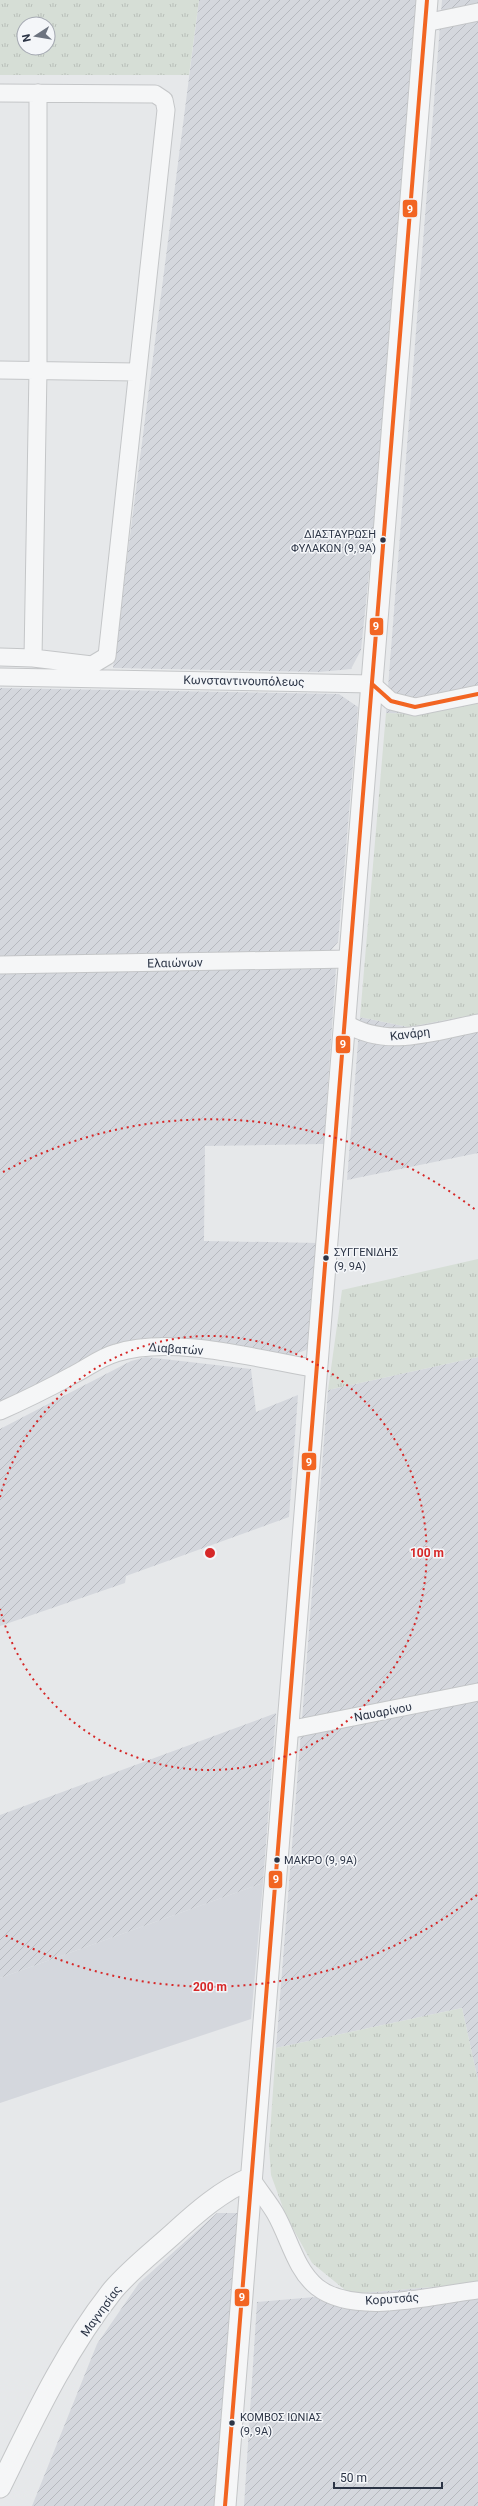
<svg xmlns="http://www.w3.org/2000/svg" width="478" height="2506" font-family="Roboto,sans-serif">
  <defs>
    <pattern id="industrial-furrows" width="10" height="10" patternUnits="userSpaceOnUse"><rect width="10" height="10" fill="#d4d7dd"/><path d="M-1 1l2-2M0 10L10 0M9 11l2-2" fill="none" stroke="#b6b9bf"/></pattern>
    <pattern id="grass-tufts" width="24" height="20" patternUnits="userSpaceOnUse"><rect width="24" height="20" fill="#d6ded6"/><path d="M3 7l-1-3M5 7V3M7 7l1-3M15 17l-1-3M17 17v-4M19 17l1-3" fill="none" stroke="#b8bfb9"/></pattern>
  </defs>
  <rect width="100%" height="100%" fill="#e6e8ea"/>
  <path fill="#d4d7dd" d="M263 1883 251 2019 0 2103V1978Z"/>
  <path fill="url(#industrial-furrows)" d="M199 0H417L388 391 361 650 351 669 319 672 113 668Z
    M442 0H478V702L422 714 386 713Z
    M0 688 339 694 358 707 338 942 326 956 0 960Z
    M336 968 324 1144 205 1146 204 1241 319 1243 313 1343 306 1350 289 1356 140 1343 0 1408V973Z
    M478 1014V1153L347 1180 360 1017 408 1027Z
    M146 1357 251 1369 256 1412 298 1395 289 1517 126 1576 125 1583 0 1626V1429L131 1361Z
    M478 1357V2081L462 2008 276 2048 328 1390Z
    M276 1713 263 1883 0 1978V1815Z
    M217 2213H239L215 2506H32L97 2344 139 2283Z
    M478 2283V2506H244L257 2302Z"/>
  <path fill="url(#grass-tufts)" fill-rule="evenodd" d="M0 0H199L189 75H0ZM24 24H48V48H24Z
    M478 702V1014L408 1027 360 1017 386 713 422 714Z
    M478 1259V1357L328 1390 342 1290Z
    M462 2008 478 2081V2283L350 2294 312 2263 286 2216 271 2175 269 2147 276 2048Z"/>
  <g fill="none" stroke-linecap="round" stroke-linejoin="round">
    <defs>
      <path id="minor" d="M425 23 478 12
        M0 93 155 94 164 100 166 110 107 656 92 665 33 658 0 657
        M0 370 136 372
        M33 658 38 370V93
        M0 677 372 684 391 701 415 707 478 694
        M0 965 350 959
        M345 1023C386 1049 433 1032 478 1023
        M0 1411C25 1400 49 1388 73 1375 87 1368 101 1357 116 1353 172 1335 258 1359 317 1369
        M288 1730 478 1692
        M251 2178C259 2191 268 2201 275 2213 289 2237 295 2269 317 2287 355 2317 434 2295 478 2290"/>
      <path id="tertiary" d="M0 2487C33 2420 66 2349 113 2290 130 2270 153 2252 173 2234 197 2212 221 2191 251 2178
        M225 2506 427 0"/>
    </defs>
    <use href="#minor" stroke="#c4c6c8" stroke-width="19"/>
    <use href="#tertiary" stroke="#c4c6c8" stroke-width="23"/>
    <use href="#minor" stroke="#f5f6f7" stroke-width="17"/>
    <use href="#tertiary" stroke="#f5f6f7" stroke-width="21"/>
    <defs>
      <path id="bus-1" d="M372 684 391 701 415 707 478 694
        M225 2506 427 0"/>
    </defs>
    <use href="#bus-1" stroke="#f4f6f9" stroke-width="7"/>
    <use href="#bus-1" stroke="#f26522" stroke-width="4"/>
  </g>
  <g fill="none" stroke="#d62828" stroke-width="2" stroke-dasharray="2 4">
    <path d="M0 1497A217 217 0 1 1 0 1609"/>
    <path d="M477 1895A434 434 0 0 1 3 1934M3 1172A434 434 0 0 1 477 1211"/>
  </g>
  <g fill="#2b3445" stroke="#f4f6f9" stroke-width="1.5">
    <circle cx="383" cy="540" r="3.5"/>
    <circle cx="326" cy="1258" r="3.5"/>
    <circle cx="277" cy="1860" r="3.5"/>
    <circle cx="232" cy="2423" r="3.5"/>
  </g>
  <g text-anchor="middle" stroke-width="3" stroke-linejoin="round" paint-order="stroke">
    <g font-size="11" fill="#2b3445" stroke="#f4f6f9" text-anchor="start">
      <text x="376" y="538" text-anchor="end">ΔΙΑΣΤΑΥΡΩΣΗ<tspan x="376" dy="14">ΦΥΛΑΚΩΝ (9, 9Α)</tspan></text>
      <text x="334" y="1256">ΣΥΓΓΕΝΙΔΗΣ<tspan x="334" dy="14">(9, 9Α)</tspan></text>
      <text x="284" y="1864">ΜΑΚΡΟ (9, 9Α)</text>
      <text x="240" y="2421">ΚΟΜΒΟΣ ΙΩΝΙΑΣ<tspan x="240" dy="14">(9, 9Α)</tspan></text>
    </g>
    <g font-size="12" fill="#2b3445" stroke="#f4f6f9">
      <text transform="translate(244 681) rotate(1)" y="4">Κωνσταντινουπόλεως</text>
      <text transform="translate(175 963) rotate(-1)" y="4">Ελαιώνων</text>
      <text transform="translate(410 1034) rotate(-7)" y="4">Κανάρη</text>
      <text transform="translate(176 1349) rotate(4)" y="4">Διαβατών</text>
      <text transform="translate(383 1712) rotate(-11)" y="4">Ναυαρίνου</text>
      <text transform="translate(392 2299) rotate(-4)" y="4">Κορυτσάς</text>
      <text transform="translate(101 2311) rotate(-54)" y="4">Μαγνησίας</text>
    </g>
  </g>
  <circle cx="210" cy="1553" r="6" fill="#d62828" stroke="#f4f6f9" stroke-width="2"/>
  <g font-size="12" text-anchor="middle" font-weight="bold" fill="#d62828" stroke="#f4f6f9" stroke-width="3" stroke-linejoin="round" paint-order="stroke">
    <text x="427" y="1557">100 m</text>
    <text x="210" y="1991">200 m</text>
  </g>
  <g stroke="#f4f6f9" stroke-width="1.5">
    <rect x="402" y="199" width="16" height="19" rx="4" fill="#f26522"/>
    <rect x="369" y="617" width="15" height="19" rx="4" fill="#f26522"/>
    <rect x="335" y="1035" width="16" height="19" rx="4" fill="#f26522"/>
    <rect x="301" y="1452" width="16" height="19" rx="4" fill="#f26522"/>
    <rect x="268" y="1870" width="15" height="19" rx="4" fill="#f26522"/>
    <rect x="234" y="2288" width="16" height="19" rx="4" fill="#f26522"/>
  </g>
  <g font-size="11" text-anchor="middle" font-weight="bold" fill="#fff">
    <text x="410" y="213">9</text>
    <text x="376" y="630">9</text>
    <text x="343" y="1048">9</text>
    <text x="309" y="1466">9</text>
    <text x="276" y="1883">9</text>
    <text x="242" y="2301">9</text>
  </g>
  <g transform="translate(36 36) rotate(258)"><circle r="19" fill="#f4f6f9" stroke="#a4a8b1"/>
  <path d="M0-3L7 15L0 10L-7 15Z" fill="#6c737f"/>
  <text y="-6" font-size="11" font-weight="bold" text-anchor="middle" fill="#2b3445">N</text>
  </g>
  <path d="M334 2482v6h108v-6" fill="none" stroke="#2b3445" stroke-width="2"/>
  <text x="340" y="2482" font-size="12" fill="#2b3445" stroke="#f4f6f9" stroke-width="3" paint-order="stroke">50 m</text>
</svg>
